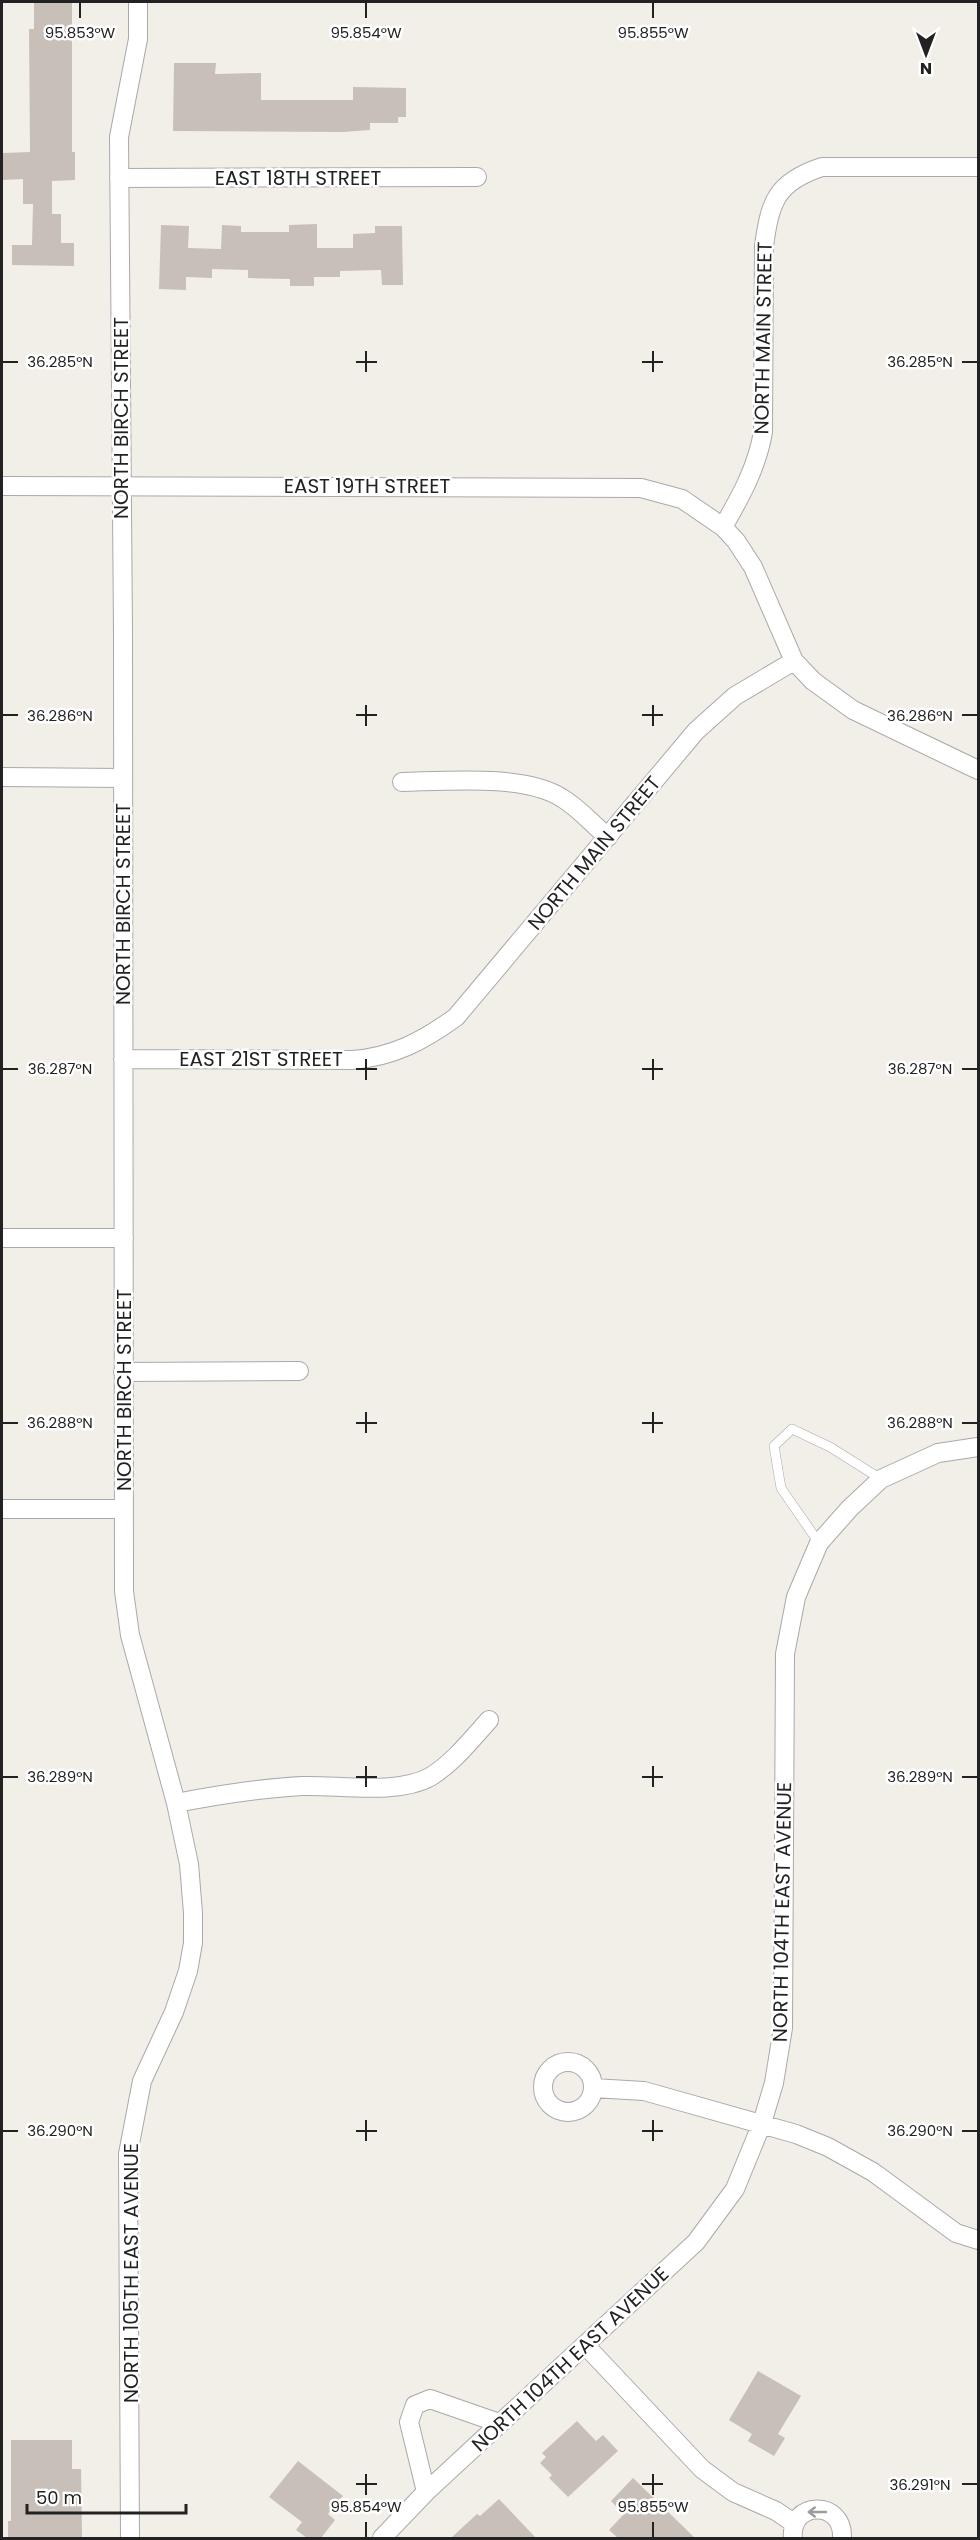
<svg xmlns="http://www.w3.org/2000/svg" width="980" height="2540" font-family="Poppins,sans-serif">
  <rect width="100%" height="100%" fill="#f2efe9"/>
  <path fill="#c7bfb8" d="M34 2H72V152H75V180L52 181V214H61V243H74V266L12 265V245H32L33 204H23V179L2 180V153L30 152 29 29H34Z
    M174 63H216L215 74 261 73V100H353V87L406 88V117H398V123H370V130L344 132 173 131Z
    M317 224V248H353V234L375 233V226H402L403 285H382L381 270 340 271V277H314V286H290V279L248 278V270L212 269V278L186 277V290L159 289 161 225 189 226 188 248 221 249 222 225 241 226V232H289V225Z
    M758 2371 801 2396 778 2434 785 2438 774 2456 748 2441 752 2434 729 2420Z
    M577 2421 596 2441 603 2435 618 2451 568 2497 549 2478 552 2475 540 2463 546 2457 542 2453Z
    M11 2440H72V2469H81L82 2538H8V2521H11Z
    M298 2461 343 2496 328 2514 335 2520 321 2538H307L296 2530 302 2522 269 2497Z
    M633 2478 695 2538H618L609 2530 624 2514 611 2501Z
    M499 2499 536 2538H451L477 2514 480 2516Z"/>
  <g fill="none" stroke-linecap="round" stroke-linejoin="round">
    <defs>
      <path id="service" d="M819 1543 781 1488 774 1446 792 1429 830 1447 881 1479"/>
      <path id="minor" d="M119 178 477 177
        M2 486 641 488 682 499 723 527 736 541 753 567 794 661 813 681 853 710 978 770
        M723 527C741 496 757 467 763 432L764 246C770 202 776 182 822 167H978
        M2 777 123 778
        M402 782C447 781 524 774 562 798 579 808 593 825 608 837
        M123 1059 352 1060C393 1057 423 1041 456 1017L696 731 735 696 794 661
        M2 1238H124
        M123 1372 299 1371
        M2 1509H124
        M176 1803C218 1795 260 1788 303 1786 340 1785 397 1795 430 1777 453 1763 471 1740 489 1720
        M543 2087a25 25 0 1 1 50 0a25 25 0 1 1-50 0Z
        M593 2088 644 2091 796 2134 828 2147 873 2172 956 2233 978 2240
        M586 2346 702 2469 733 2492 776 2511 795 2524
        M426 2492 409 2422 415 2405 430 2399 499 2423
        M130 2538 128 2154 142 2081 174 2012 188 1971 193 1943V1913L189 1864 176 1803 130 1635 124 1591 123 631 119 137 138 39V2
        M382 2538 426 2492 696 2242 735 2189 762 2123 774 2083 783 2028 785 1654 796 1597 819 1543 850 1508 881 1479 938 1453 978 1447
        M793 2538C789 2501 844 2499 842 2538"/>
    </defs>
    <use href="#service" stroke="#a9a9a9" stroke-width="10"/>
    <use href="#minor" stroke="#a9a9a9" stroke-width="20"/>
    <use href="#service" stroke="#fff" stroke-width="9"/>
    <use href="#minor" stroke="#fff" stroke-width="18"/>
  </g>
  <defs><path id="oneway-shaft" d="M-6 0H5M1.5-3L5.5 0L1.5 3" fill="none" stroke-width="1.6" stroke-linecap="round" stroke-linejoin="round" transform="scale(1.5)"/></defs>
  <use stroke="#9c9c9c" href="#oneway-shaft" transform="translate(817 2512) rotate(180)"/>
  <path fill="none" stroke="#222" stroke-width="2" d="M80 3V18M366 3V18M653 3V18M366 351V372M653 351V372M3 362H18M356 362H377M642 362H663M962 362H977M366 705V726M653 705V726M3 715H18M356 715H377M642 715H663M962 715H977M366 1059V1080M653 1059V1080M3 1069H18M356 1069H377M642 1069H663M962 1069H977M366 1412V1433M653 1412V1433M3 1423H18M356 1423H377M642 1423H663M962 1423H977M366 1766V1787M653 1766V1787M3 1777H18M356 1777H377M642 1777H663M962 1777H977M366 2120V2141M653 2120V2141M3 2131H18M356 2131H377M642 2131H663M962 2131H977M366 2474V2495M653 2474V2495M356 2484H377M642 2484H663M962 2484H977M366 2522V2537M653 2522V2537"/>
  <g text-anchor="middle" stroke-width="5" stroke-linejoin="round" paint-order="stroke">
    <g font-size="20" fill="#222" stroke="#fff">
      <text x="298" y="185">EAST 18TH STREET</text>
      <text transform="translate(763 338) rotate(-89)" y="7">NORTH MAIN STREET</text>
      <text transform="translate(121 418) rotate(-90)" y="7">NORTH BIRCH STREET</text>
      <text x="367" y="493">EAST 19TH STREET</text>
      <text transform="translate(594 853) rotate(-50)" y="7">NORTH MAIN STREET</text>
      <text transform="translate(123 904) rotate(-90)" y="7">NORTH BIRCH STREET</text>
      <text x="261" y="1066">EAST 21ST STREET</text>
      <text transform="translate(124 1390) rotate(-90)" y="7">NORTH BIRCH STREET</text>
      <text transform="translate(782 1912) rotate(-89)" y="7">NORTH 104TH EAST AVENUE</text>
      <text transform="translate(131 2273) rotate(-90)" y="7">NORTH 105TH EAST AVENUE</text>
      <text transform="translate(570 2359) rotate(-43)" y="7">NORTH 104TH EAST AVENUE</text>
    </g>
  </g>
  <g font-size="15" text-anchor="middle" fill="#222" stroke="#fff" stroke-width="5" stroke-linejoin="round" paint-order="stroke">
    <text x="80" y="38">95.853°W</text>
    <text x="366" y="38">95.854°W</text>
    <text x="653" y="38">95.855°W</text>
    <text x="920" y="367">36.285°N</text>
    <text x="60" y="367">36.285°N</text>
    <text x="920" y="721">36.286°N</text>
    <text x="60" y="721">36.286°N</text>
    <text x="60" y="1074">36.287°N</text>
    <text x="920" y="1074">36.287°N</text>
    <text x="920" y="1428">36.288°N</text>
    <text x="60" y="1428">36.288°N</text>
    <text x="60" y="1782">36.289°N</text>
    <text x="920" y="1782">36.289°N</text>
    <text x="920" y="2136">36.290°N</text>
    <text x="60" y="2136">36.290°N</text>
    <text x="920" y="2490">36.291°N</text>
    <text x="366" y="2512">95.854°W</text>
    <text x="653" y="2512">95.855°W</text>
  </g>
  <rect width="980" height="2540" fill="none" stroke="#222222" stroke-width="6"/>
  <g transform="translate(926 54) rotate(180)" stroke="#ffffff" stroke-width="4.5" paint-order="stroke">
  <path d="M0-4.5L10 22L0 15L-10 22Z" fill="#222222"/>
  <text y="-9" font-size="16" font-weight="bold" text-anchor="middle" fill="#222222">N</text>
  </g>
  <path d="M27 2504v9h159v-9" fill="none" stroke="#222222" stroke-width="3"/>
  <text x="36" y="2504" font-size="18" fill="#222222" stroke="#ffffff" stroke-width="4.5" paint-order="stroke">50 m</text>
</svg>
